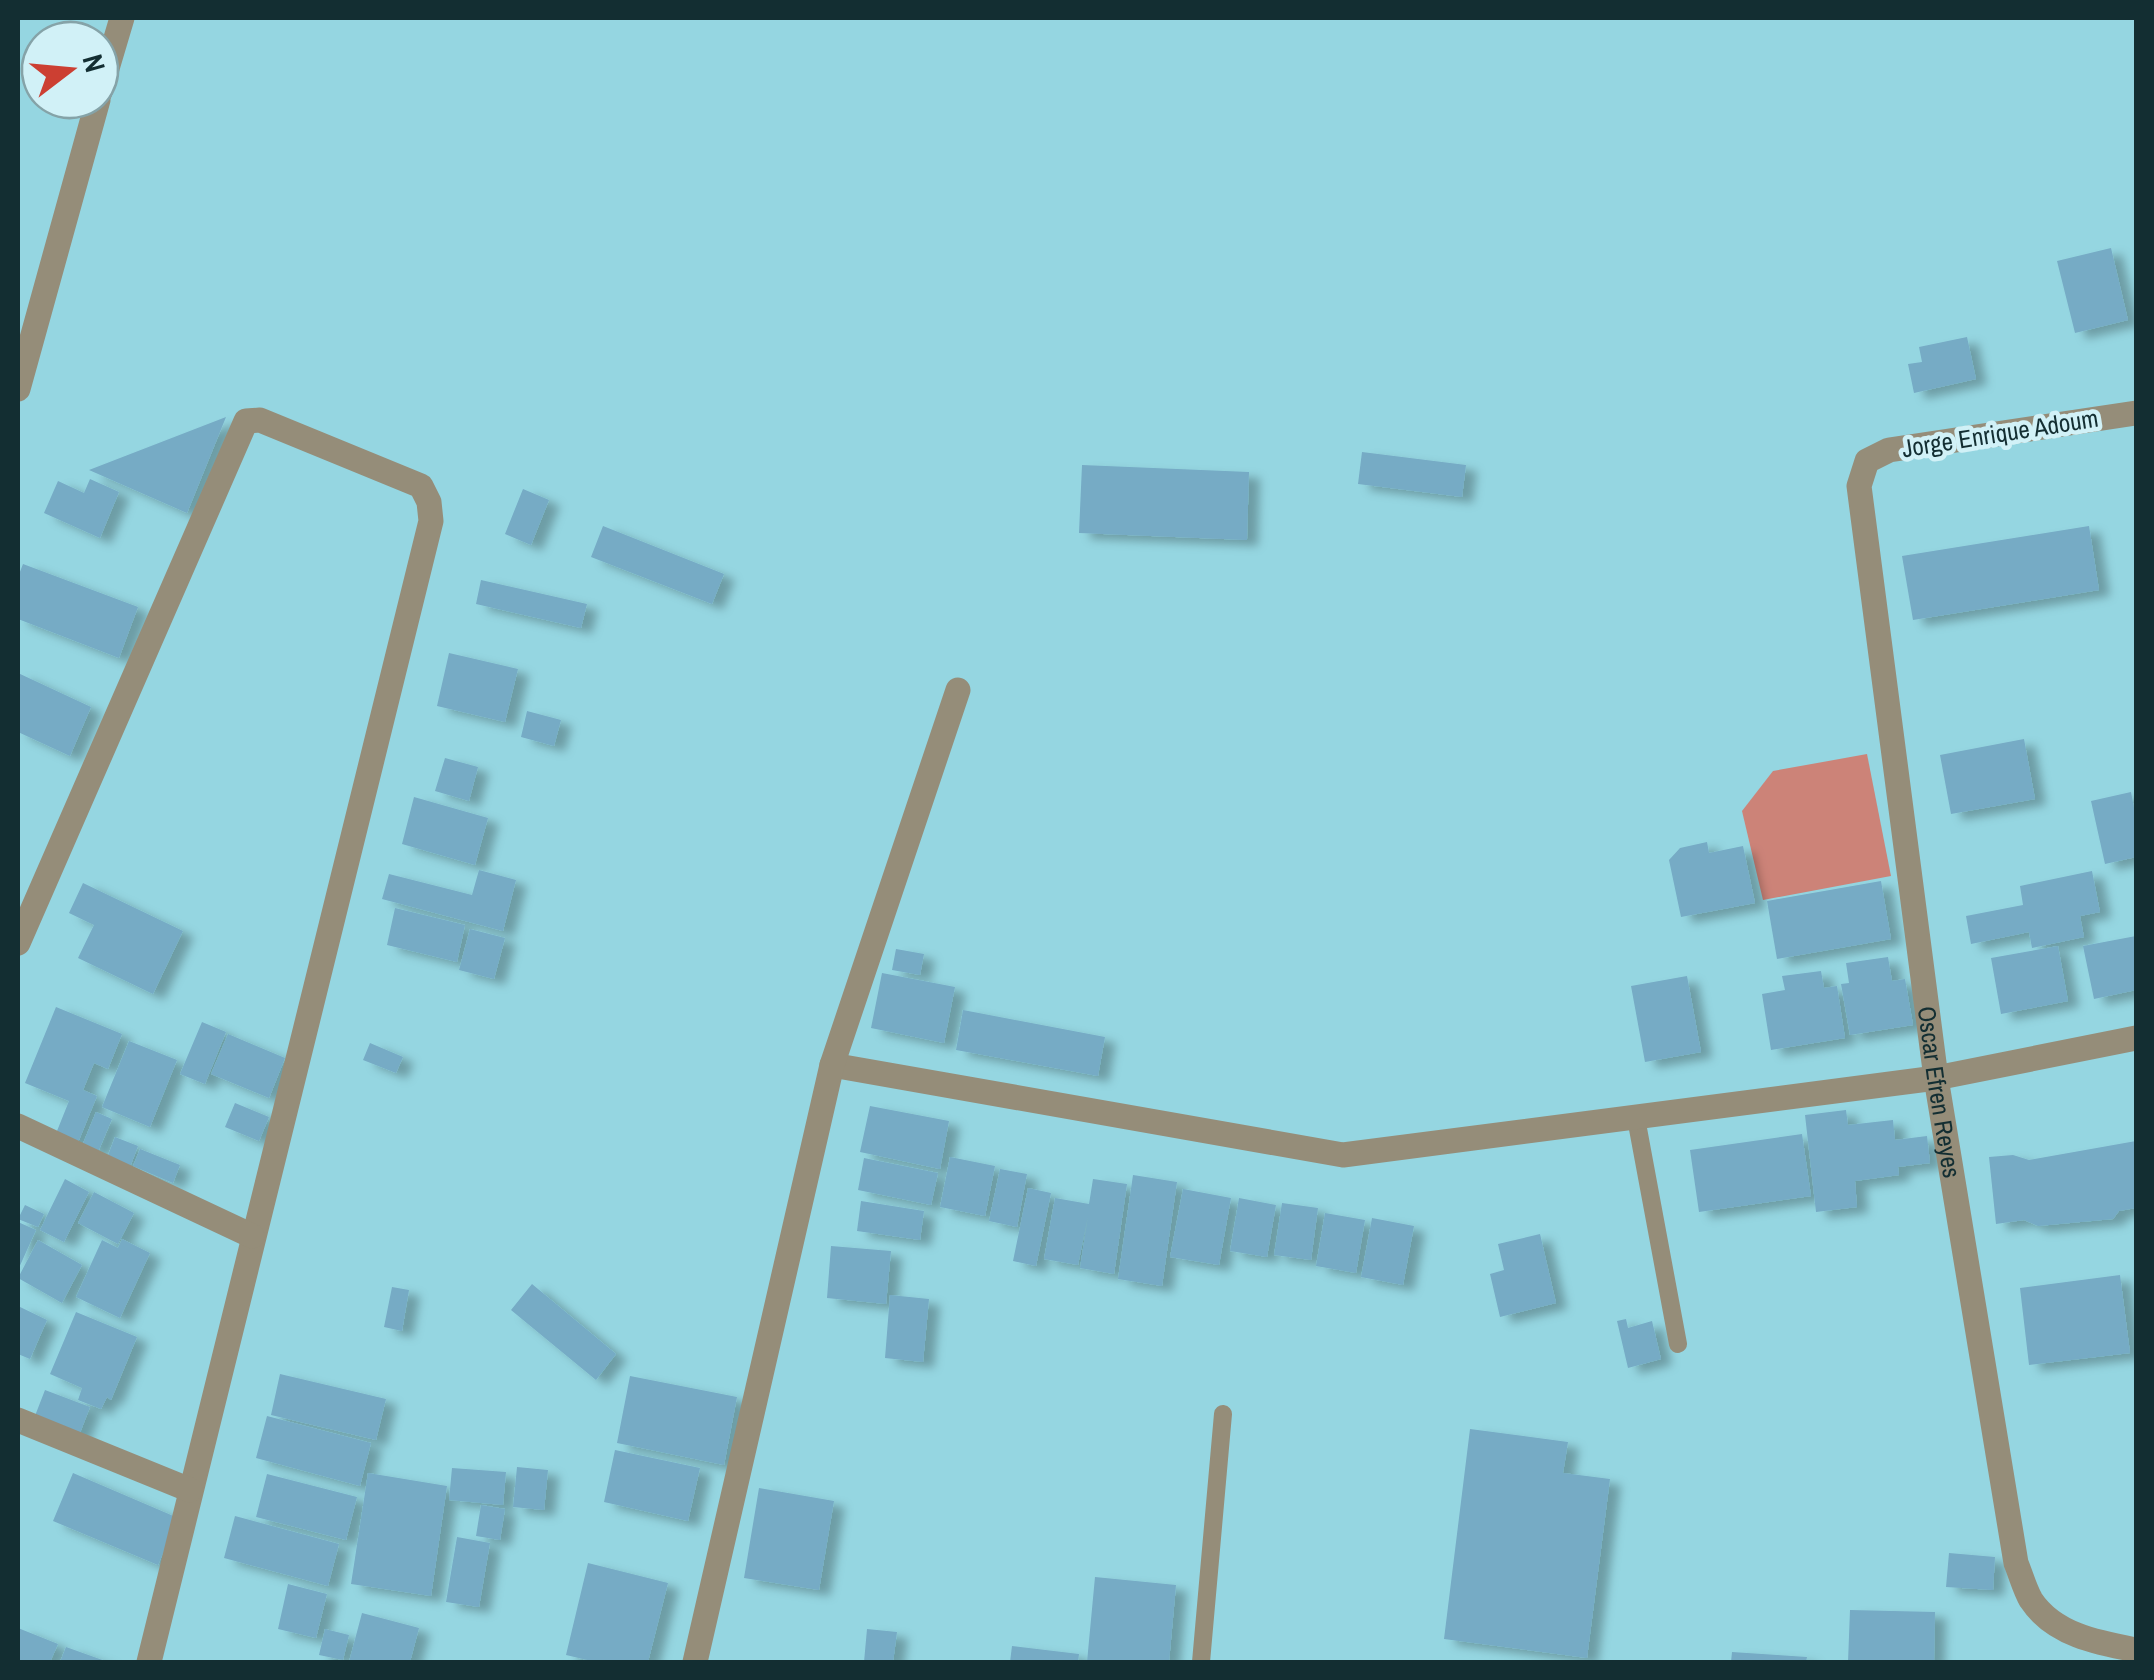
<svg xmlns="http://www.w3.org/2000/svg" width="2154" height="1680" font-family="'Archivo Narrow',sans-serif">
  <defs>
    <filter id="shadow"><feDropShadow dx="11" dy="6" stdDeviation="5" flood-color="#0004"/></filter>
  </defs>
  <rect width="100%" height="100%" fill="#95d6e1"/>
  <path fill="#cc8378" d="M1867 754 1891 876 1763 900 1742 811 1773 771Z"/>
  <path fill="#76abc5" filter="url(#shadow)" d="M2111 248 2128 320 2075 333 2057 261Z
    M1967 337 1976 379 1914 393 1908 364 1922 362 1919 347Z
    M226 417 187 513 89 470Z
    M1362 452 1466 465 1462 497 1358 484Z
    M1082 465 1249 472 1247 540 1079 533Z
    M90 479 119 492 100 538 44 513 58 481 84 493Z
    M523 489 549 500 531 545 505 534Z
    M603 526 724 574 712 604 591 557Z
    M2089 526 2099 590 1913 620 1902 556Z
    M23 564 138 607 119 658 18 619V577Z
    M481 580 587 604 581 628 476 604Z
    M449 653 518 669 505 722 437 706Z
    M18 673 91 707 70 756 18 732Z
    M527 711 561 720 554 746 521 737Z
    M2024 739 2035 799 1951 814 1940 755Z
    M445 758 478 767 469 801 435 791Z
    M2131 792 2136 819V857L2105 864 2091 801Z
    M414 797 488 818 475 865 402 844Z
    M1707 842 1709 853 1743 846 1755 903 1681 917 1669 860 1680 848Z
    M479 870 516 880 503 931 382 899 389 874 472 895Z
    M2092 871 2100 912 2080 916 2084 937 2032 948 2029 932 1971 944 1966 916 2023 905 2020 886Z
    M1881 881 1891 939 1777 959 1767 901Z
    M83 883 183 931 153 994 78 958 94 925 69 913Z
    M395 908 465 925 457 962 387 945Z
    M470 929 505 938 494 979 459 970Z
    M2136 936V990L2094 999 2083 946Z
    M2058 946 2068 1001 2001 1014 1991 958Z
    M896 949 924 954 920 975 892 970Z
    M1888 957 1892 981 1905 979 1913 1025 1850 1035 1841 984 1849 983 1846 963Z
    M1821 971 1824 988 1837 986 1845 1038 1771 1050 1762 994 1785 990 1782 976Z
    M882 973 955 987 944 1043 871 1028Z
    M1687 976 1701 1052 1645 1062 1631 986Z
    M56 1007 122 1034 108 1069 94 1063 83 1090 97 1096 77 1145 55 1136 69 1101 25 1083Z
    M963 1010 1105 1037 1098 1076 956 1050Z
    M202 1022 226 1032 205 1084 180 1074Z
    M228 1034 285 1058 269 1098 211 1074Z
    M129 1041 177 1060 150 1127 102 1107Z
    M370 1043 403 1057 396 1073 363 1060Z
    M235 1103 269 1117 259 1141 225 1127Z
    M870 1106 949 1121 940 1169 860 1152Z
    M1846 1110 1848 1125 1893 1120 1895 1140 1927 1136 1930 1163 1898 1167 1899 1175 1855 1181 1857 1207 1816 1212 1805 1115Z
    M96 1112 112 1119 98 1152 82 1146Z
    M1802 1134 1811 1196 1699 1212 1690 1150Z
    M115 1137 138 1146 130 1167 107 1158Z
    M2136 1141V1208L2119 1211 2113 1219 2038 1226 2024 1220 1996 1224 1989 1157 2013 1155 2029 1160Z
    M140 1149 180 1165 173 1183 133 1166Z
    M950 1157 995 1166 985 1216 940 1207Z
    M864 1158 938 1173 931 1205 858 1190Z
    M1000 1169 1027 1174 1017 1227 989 1221Z
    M1133 1175 1177 1182 1162 1286 1118 1279Z
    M65 1179 89 1192 64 1242 40 1230Z
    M1093 1179 1127 1184 1114 1274 1080 1268 1088 1216 1078 1265 1044 1259 1055 1198 1089 1204Z
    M1028 1188 1051 1193 1036 1266 1013 1261Z
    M1183 1189 1231 1198 1219 1265 1170 1257Z
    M94 1192 134 1213 118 1244 78 1223Z
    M1239 1198 1276 1205 1267 1257 1230 1251Z
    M861 1201 924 1211 920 1240 857 1231Z
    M1282 1203 1318 1208 1311 1260 1274 1255Z
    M25 1205 44 1214 38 1227 18 1219Z
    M1325 1213 1365 1220 1356 1273 1316 1266Z
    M1372 1218 1414 1226 1403 1285 1361 1277Z
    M18 1222 36 1230 18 1270Z
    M1540 1234 1556 1303 1500 1317 1490 1274 1504 1270 1498 1244Z
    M122 1239 150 1253 120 1318 76 1297 102 1240 118 1248Z
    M38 1240 82 1265 62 1303 18 1278Z
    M831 1246 891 1251 886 1304 827 1298Z
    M2120 1275 2130 1353 2029 1365 2020 1288Z
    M532 1284 616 1354 596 1380 511 1310Z
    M392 1287 409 1290 402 1331 384 1327Z
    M890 1295 929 1299 923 1362 885 1358Z
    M18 1306 47 1320 30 1359 18 1354Z
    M76 1312 137 1337 111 1400 107 1397 101 1409 78 1400 82 1388 50 1374Z
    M1626 1319 1628 1328 1652 1321 1661 1359 1628 1368 1617 1321Z
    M280 1374 386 1399 376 1440 271 1415Z
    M630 1376 737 1397 724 1465 617 1443Z
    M45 1390 90 1407 78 1438 33 1421Z
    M267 1416 371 1443 360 1486 256 1458Z
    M1470 1429 1568 1442 1563 1473 1610 1479 1587 1658 1444 1639Z
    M615 1450 700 1468 688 1521 604 1502Z
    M517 1467 548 1470 544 1510 513 1507Z
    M452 1468 506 1472 503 1505 449 1500Z
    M73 1473 178 1518 158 1565 53 1521Z
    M368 1473 447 1486 431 1596 351 1584Z
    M267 1474 357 1497 346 1540 256 1517Z
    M759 1488 834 1501 819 1590 744 1578Z
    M481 1505 505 1509 500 1540 476 1536Z
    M235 1516 339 1544 328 1586 224 1558Z
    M457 1537 490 1543 479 1607 446 1602Z
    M1949 1553 1995 1557 1993 1590 1946 1587Z
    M588 1563 668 1583 648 1662H596L566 1655Z
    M1095 1577 1176 1585 1169 1662H1087Z
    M288 1584 327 1594 316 1638 278 1629Z
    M1850 1610 1935 1612 1934 1662H1848Z
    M362 1613 419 1628 410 1662H349Z
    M18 1628 58 1644 50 1662H18Z
    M325 1629 349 1635 343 1660 319 1655Z
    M867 1629 897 1632 893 1662H864Z
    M1012 1646 1079 1654 1078 1662H1010Z
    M66 1647 108 1662H60Z
    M1732 1652 1807 1657 1806 1662H1731Z"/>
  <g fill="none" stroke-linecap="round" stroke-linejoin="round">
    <path stroke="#958d79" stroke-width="18" d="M1636 1118 1678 1344
      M1201 1662 1223 1414"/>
    <g stroke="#958d79" stroke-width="25">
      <path d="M100 92 122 18"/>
      <path d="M18 389 98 100"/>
      <path id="s1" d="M2136 413 1889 450 1867 461 1859 486 1936 1078 2016 1563C2021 1575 2025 1590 2031 1600 2054 1635 2099 1643 2136 1650"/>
      <path d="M18 943 246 421 260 420 421 486 429 502 431 521 149 1662"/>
      <path d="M832 1065 1343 1155 1936 1078 2136 1038"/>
      <path d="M18 1126 252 1236"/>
      <path d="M18 1420 190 1490"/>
      <path d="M695 1662 832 1065 958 690"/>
    </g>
  </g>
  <g text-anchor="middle" stroke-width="9" stroke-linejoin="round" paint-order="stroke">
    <g font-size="25" fill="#132e32" stroke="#d1f1f7">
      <text transform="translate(2000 433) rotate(-9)" y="9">Jorge Enrique Adoum</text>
      <text dy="9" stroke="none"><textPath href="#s1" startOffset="912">Oscar Efren Reyes</textPath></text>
    </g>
  </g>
  <rect width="2154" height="1680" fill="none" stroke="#132e32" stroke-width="40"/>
  <g transform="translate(70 70) rotate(74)"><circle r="48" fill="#d1f1f7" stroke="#85a3a8" stroke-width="2.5"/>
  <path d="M0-8L18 38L0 25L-18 38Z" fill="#cc3f32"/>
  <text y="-15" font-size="28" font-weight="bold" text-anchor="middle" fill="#132e32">N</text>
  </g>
</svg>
